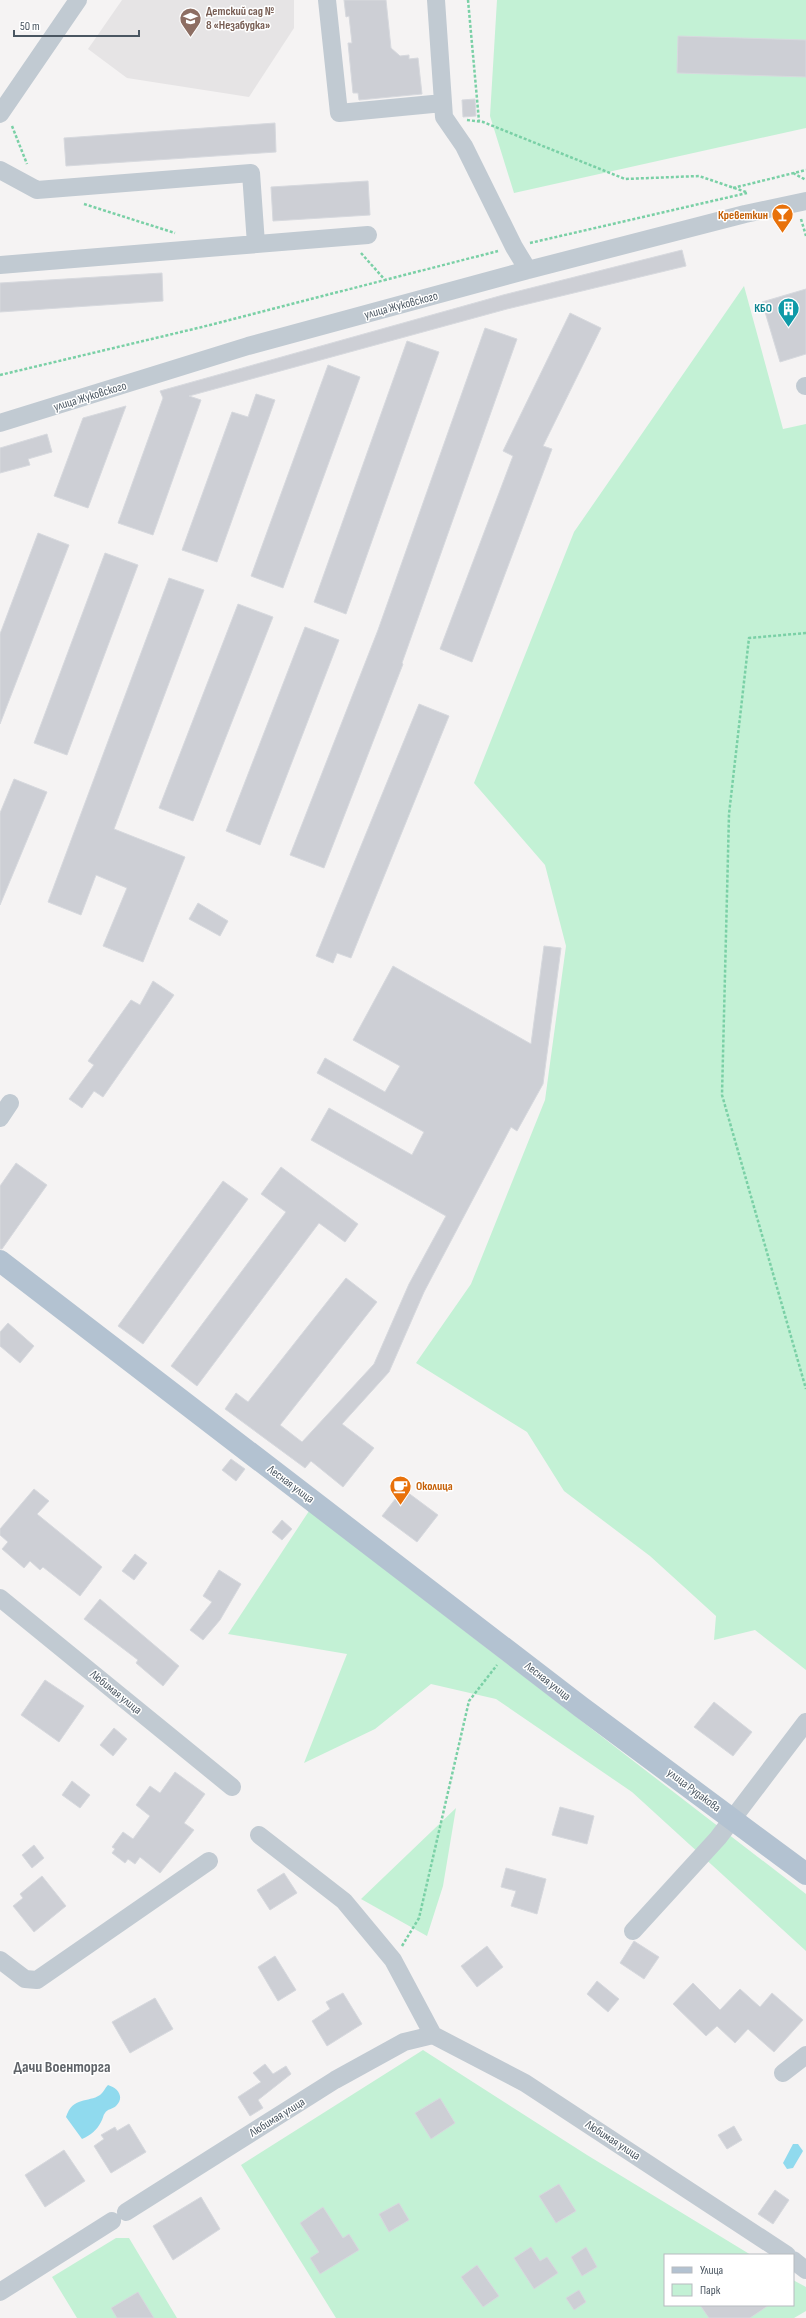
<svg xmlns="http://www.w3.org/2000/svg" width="806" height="2318" font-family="'Sofia Sans Condensed',sans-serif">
  <rect width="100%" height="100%" fill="#f5f3f3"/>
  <path fill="#e6e4e5" d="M122 0H294V28L249 97 127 78 88 49Z"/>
  <path fill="#c3f1d5" d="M497 0H806V128L514 193 490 116Z
    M744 286 783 429 806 424V1670L755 1630 714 1640 716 1616 650 1556 564 1491 527 1432 416 1363 471 1284 545 1100 566 946 545 865 474 783 574 532Z
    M309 1511 806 1894V1951L632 1792 496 1699 431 1684 375 1729 304 1763 347 1654 228 1634Z
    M456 1808 443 1886 427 1936 361 1899Z
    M423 2050 587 2155 751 2255H665V2305H793V2280L806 2287V2311L794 2318H336L241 2165Z
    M116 2238H129L177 2318H77L52 2277Z"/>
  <path fill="#90daee" d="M108 2085C118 2088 125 2097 116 2106 113 2109 107 2109 105 2113 103 2115 103 2119 101 2122 97 2130 91 2135 82 2139L66 2117C73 2096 88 2103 100 2095 103 2093 105 2088 108 2085Z
    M793 2144H798L803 2151 793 2168 787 2169 783 2163Z"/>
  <path fill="#cdcfd5" stroke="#d7d9de" d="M344 0H386L391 48 400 56 409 55V59L418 58 422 94 359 100 358 93H353L348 43H352L349 16 346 17Z
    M678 36 806 40V77L677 73Z
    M475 99 476 116 463 117 462 100Z
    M275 123 276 152 66 166 64 138Z
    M368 181 370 215 273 221 271 187Z
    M682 250 686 266 507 309 189 396 201 400 153 535 118 523 163 398 160 391 503 295Z
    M162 273 163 301 0 312V283Z
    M806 289V354L780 362 762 302Z
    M570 313 601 328 543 446 552 449 472 662 440 649 513 456 503 451Z
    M485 328 517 339 402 663 403 664 324 868 290 855 378 630Z
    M407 341 439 352 346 614 314 602Z
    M328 365 360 377 283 588 251 576Z
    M256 394 275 400 217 562 182 550 232 412 248 417Z
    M126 406 88 508 54 496 83 418Z
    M47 434 52 452 28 459 30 465 0 473V448Z
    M38 533 69 545 0 724V634Z
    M105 553 138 565 67 755 34 743Z
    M169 578 204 590 114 829 185 857 143 962 103 946 127 888 96 875 81 915 48 902Z
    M238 604 273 617 193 821 159 808Z
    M305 627 339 640 260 845 226 831Z
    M419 704 449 716 351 958 337 953 333 963 316 956Z
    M14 779 47 792 0 905V813Z
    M198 903 228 921 220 936 189 919Z
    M544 946 561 948 543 1084 517 1131 511 1127 424 1292 389 1372 342 1424 374 1448 343 1487 311 1461 305 1468 225 1409 236 1393 248 1402 346 1278 377 1302 280 1425 302 1442 374 1364 409 1284 446 1216 311 1140 329 1108 412 1155 424 1132 317 1073 325 1058 385 1092 400 1066 353 1040 393 966 531 1044Z
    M153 981 174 995 103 1097 94 1091 82 1108 69 1099 94 1065 88 1061 131 1000 140 1005Z
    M16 1163 47 1185 2 1249H0V1186Z
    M281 1167 358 1224 345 1242 319 1223 197 1386 171 1366 286 1212 261 1194Z
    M223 1181 248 1199 143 1344 118 1326Z
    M8 1323 34 1346 20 1363 0 1346V1332Z
    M231 1459 245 1469 236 1481 222 1470Z
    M34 1489 49 1501 37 1514 102 1567 80 1596 43 1567 40 1570 30 1561 24 1568 2 1549 8 1542 0 1535V1529Z
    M403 1489 438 1515 417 1542 382 1516Z
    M282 1520 292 1529 282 1540 272 1532Z
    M135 1554 147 1563 134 1580 122 1571Z
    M219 1570 241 1584 220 1620 203 1640 190 1630 212 1602 203 1596Z
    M100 1599 179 1666 163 1686 136 1663 138 1660 84 1619Z
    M45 1680 84 1706 59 1742 21 1715Z
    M714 1702 752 1732 733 1756 694 1727Z
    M114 1728 127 1739 113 1756 100 1745Z
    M175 1772 205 1794 184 1823 194 1830 160 1873 140 1857 135 1864 128 1859 125 1863 112 1853 115 1849 112 1847 123 1832 133 1839 150 1816 136 1805 150 1786 160 1793Z
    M72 1781 90 1795 80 1808 62 1795Z
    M560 1807 594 1816 587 1844 552 1835Z
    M34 1845 44 1858 32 1868 22 1855Z
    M506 1868 546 1879 537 1914 511 1906 516 1891 501 1887Z
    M284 1873 297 1893 270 1910 257 1890Z
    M42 1876 66 1906 34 1932 13 1906 23 1898 20 1894Z
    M634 1941 659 1957 644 1979 620 1963Z
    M487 1946 503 1967 477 1987 461 1966Z
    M275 1956 296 1990 278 2001 258 1967Z
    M597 1981 619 1999 608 2012 587 1994Z
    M693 1983 720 2010 740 1989 760 2007 772 1993 803 2020 774 2052 748 2029 735 2043 717 2026 706 2036 673 2004Z
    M343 1993 362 2024 327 2046 312 2021 330 2009 326 2002Z
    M155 1998 173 2029 130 2053 112 2022Z
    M265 2064 273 2074 286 2066 291 2074 258 2100 263 2108 250 2116 238 2097 261 2082 253 2073Z
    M440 2098 455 2123 431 2139 415 2113Z
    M129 2124 146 2152 111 2173 94 2146 104 2139 101 2135 115 2127 117 2131Z
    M734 2126 742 2140 727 2149 718 2135Z
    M64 2150 85 2181 45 2207 25 2175Z
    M559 2184 576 2211 556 2223 539 2196Z
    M775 2190 789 2200 773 2224 758 2214Z
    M201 2197 220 2229 173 2260 153 2226Z
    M399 2203 409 2220 389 2232 379 2214Z
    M323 2207 343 2238 349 2234 359 2250 320 2274 310 2258 319 2252 300 2223Z
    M531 2247 540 2261 547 2257 558 2273 534 2289 514 2258Z
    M586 2247 597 2267 582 2276 571 2257Z
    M477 2265 499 2296 483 2307 461 2277Z
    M579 2290 586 2302 574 2310 566 2298Z
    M138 2292 154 2318H117L111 2308Z
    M700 2305H769L750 2318H709Z"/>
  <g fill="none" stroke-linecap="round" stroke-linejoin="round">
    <path stroke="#7ad0a6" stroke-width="2.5" stroke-dasharray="3 2" stroke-linecap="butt" d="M468 0 479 121
      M467 120 483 122 625 179 699 176 746 192
      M12 126 27 164
      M793 173 806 180
      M733 188 806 170
      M84 204 175 233
      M801 219 806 236
      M530 243 747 193
      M361 253 385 280 498 251
      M0 375 202 327 385 280
      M806 633 749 638 729 814 722 1095 806 1389
      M402 1946 419 1918 469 1701 497 1665"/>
    <path stroke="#c1cad2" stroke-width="18" d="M327 0 339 113 443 103
      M436 0 444 117 464 146 514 247 528 270
      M0 114 78 0
      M0 170 37 190 251 173 256 244
      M0 265 368 235
      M805 386H806
      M0 423 248 346 528 270 745 214 806 201
      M0 1118 10 1103
      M0 1598 232 1787
      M259 1835 344 1901 393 1960 433 2035 525 2083 787 2255
      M633 1931 718 1838 806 1722
      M0 1960 25 1979 37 1980 209 1861
      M783 2073 806 2055
      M126 2212 335 2080 404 2042 433 2035
      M793 2260 806 2270
      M0 2292 112 2221"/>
    <path stroke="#b3c2d1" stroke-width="22" d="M0 1261 581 1707 806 1874"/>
  </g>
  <defs>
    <symbol id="school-pin" viewBox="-11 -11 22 30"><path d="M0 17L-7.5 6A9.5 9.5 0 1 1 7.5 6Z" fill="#8d6e63" stroke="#fff"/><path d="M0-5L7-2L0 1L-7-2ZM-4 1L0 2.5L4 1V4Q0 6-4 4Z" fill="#fff"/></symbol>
    <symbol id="bar-pin" viewBox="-11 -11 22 30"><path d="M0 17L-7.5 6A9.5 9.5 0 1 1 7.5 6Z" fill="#e8710a" stroke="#fff"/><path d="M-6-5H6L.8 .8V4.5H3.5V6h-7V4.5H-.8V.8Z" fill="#fff"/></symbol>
    <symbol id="building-pin" viewBox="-11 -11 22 30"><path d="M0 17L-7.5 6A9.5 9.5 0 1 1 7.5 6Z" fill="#0f9aa8" stroke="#fff"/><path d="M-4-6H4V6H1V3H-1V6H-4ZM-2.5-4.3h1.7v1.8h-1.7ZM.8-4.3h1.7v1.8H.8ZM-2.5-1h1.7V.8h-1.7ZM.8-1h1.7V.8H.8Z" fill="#fff"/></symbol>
    <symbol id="cafe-pin" viewBox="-11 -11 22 30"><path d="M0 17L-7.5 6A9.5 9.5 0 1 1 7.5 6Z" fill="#e8710a" stroke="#fff"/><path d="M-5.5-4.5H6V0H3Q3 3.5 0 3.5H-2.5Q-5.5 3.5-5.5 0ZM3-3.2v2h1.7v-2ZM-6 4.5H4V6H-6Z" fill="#fff"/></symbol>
  </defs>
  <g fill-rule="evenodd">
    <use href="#school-pin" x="178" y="6" width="25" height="34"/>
    <use href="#bar-pin" x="770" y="202" width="25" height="34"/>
    <use href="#building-pin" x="776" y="296" width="25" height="34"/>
    <use href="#cafe-pin" x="388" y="1474" width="25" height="34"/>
  </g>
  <g text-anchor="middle" stroke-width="3" stroke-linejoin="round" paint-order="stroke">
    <g font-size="12" font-weight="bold" fill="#785e54" stroke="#fff" text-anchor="start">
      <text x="206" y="15">Детский сад №<tspan x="206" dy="14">8 «Незабудка»</tspan></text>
    </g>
    <g font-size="12" font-weight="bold" fill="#c56008" stroke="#fff" text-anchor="end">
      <text x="768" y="219">Креветкин</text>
      <text x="416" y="1490" text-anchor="start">Околица</text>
    </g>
    <g font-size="12" fill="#4a5661" stroke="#fff">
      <text transform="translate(401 305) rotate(-15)" y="4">улица Жуковского</text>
      <text transform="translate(90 396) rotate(-17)" y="4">улица Жуковского</text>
      <text transform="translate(291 1484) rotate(37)" y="4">Лесная улица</text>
      <text transform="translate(548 1681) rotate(38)" y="4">Лесная улица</text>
      <text transform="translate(116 1692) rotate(39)" y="4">Любимая улица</text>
      <text transform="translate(694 1790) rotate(37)" y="4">улица Рудакова</text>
      <text transform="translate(277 2117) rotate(-32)" y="4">Любимая улица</text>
      <text transform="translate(613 2140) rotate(33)" y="4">Любимая улица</text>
    </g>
    <g font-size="12" font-weight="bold" fill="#0d838f" stroke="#fff" text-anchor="end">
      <text x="772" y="312">КБО</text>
    </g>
    <g font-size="16" font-weight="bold" fill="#5f6368" stroke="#fff">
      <text x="62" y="2072">Дачи Военторга</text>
    </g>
  </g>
  <rect x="664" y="2254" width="130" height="52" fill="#ffffff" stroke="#b7bbc0"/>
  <rect x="672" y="2267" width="20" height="6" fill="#b3c2d1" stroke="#b7bbc0"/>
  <text x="700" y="2274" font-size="12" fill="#4a5661">Улица</text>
  <rect x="672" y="2284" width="20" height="12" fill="#c3f1d5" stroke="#b7bbc0"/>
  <text x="700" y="2294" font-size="12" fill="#4a5661">Парк</text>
  <path d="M14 30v6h125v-6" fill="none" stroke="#4a5661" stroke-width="2"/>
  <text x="20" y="30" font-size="12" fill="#4a5661" stroke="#ffffff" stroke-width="3" paint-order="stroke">50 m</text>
</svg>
